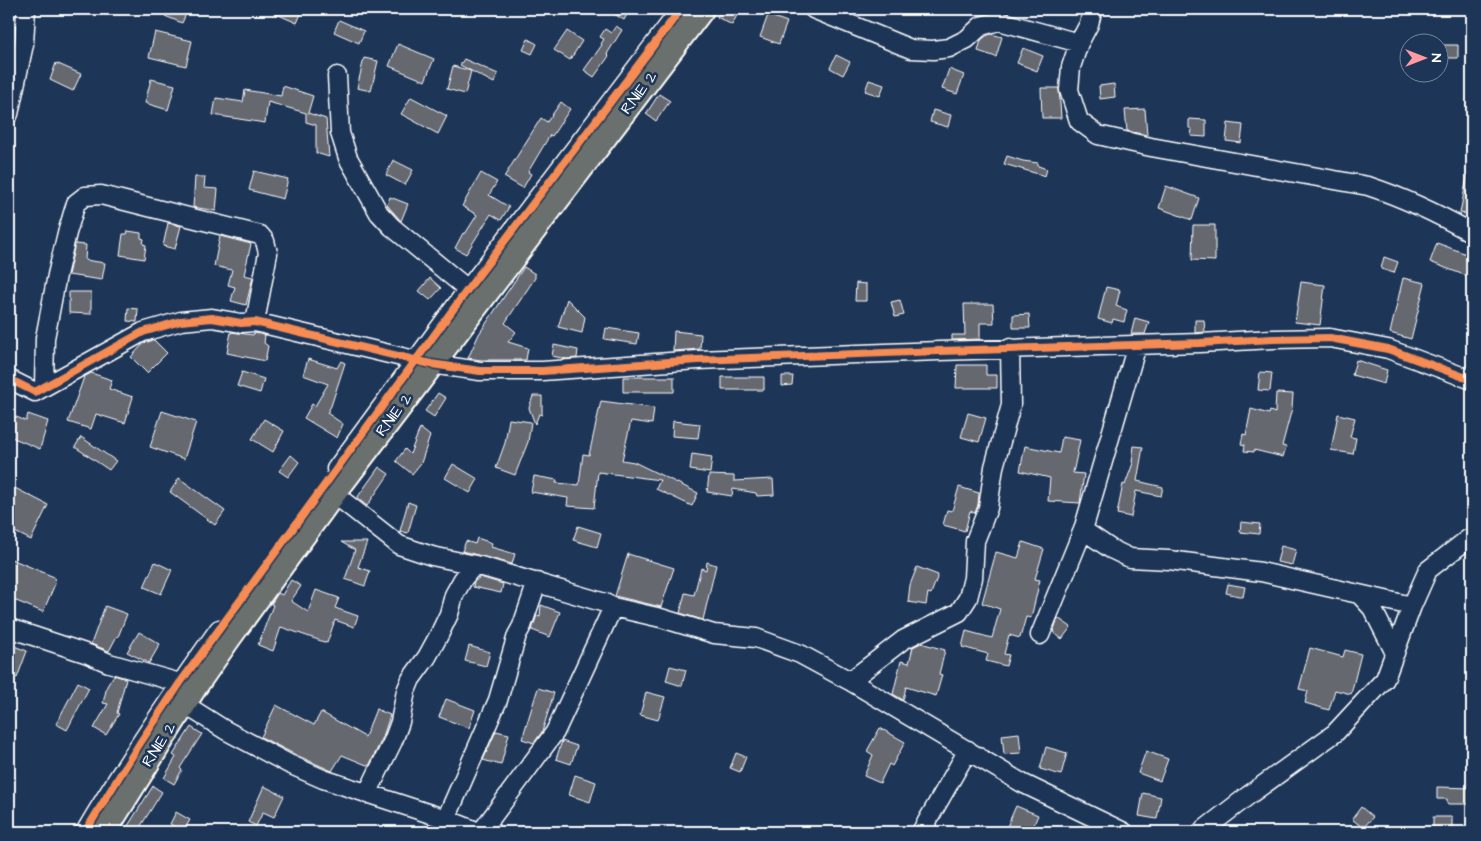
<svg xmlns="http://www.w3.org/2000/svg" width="1481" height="841" font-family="'Architects Daughter',sans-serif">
  <rect width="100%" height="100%" fill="#1d3557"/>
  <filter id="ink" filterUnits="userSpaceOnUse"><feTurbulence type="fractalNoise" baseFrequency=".02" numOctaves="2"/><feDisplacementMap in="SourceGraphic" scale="10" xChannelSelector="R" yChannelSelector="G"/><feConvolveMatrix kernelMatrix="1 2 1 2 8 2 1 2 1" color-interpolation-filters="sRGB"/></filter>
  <g filter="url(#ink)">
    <path fill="#666870" stroke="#fff" d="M168 9H188L182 23 165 16Z
      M265 9H303L297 23Z
      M606 9H630L624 20Z
      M721 9H740L732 25 717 17Z
      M768 15 787 22 779 44 760 37Z
      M339 20 364 31 359 43 334 32Z
      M616 26 622 30 607 54 609 56 594 77 584 70 602 45 601 44 604 39 600 37 605 29 611 33Z
      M567 31 582 41 570 60 554 50Z
      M155 32 192 41 186 66 149 57Z
      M991 34 1002 37 996 57 978 51 981 40 986 36Z
      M528 39 537 44 532 54 523 50Z
      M398 44 434 59 425 81 389 66Z
      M1439 45H1458V58H1439Z
      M1023 48 1043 56 1037 71 1017 63Z
      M836 55 850 62 843 75 830 68Z
      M364 58 378 61 371 91 357 88Z
      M464 59 498 74 494 83 460 65Z
      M56 63 81 74 73 91 50 80Z
      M453 66 471 71 465 94 447 89Z
      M949 69 964 75 957 94 942 89Z
      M151 79 175 85 168 110 145 103Z
      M869 80 884 85 880 96 865 91Z
      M1114 84 1115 97 1100 99 1099 86Z
      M283 86 313 96 308 113 326 119 329 157 316 153V125L306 122V113L268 102 265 123 213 115 216 98 243 102 245 90 281 96Z
      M1041 88H1059L1061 118H1042Z
      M659 94 670 101 656 121 646 114Z
      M411 97 447 116 438 134 401 114Z
      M561 102 570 109 552 136 550 135 528 172 531 174 523 188 504 177 541 118 547 122Z
      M1145 109 1147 135 1127 131 1125 110Z
      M933 110 951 115 948 127 930 122Z
      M1189 119 1206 120V137L1191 136 1192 129 1189 128Z
      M1228 123 1243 125 1241 143 1226 141Z
      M1007 156 1023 161 1038 163V166L1047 169 1045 176 1004 164Z
      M393 160 413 170 405 185 386 175Z
      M254 171 288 179 283 199 249 190Z
      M1468 172 1472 173V215L1460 213Z
      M481 173 497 182 489 195 509 207 501 220 491 214 466 254 455 248 463 233 465 234 477 215 462 206Z
      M195 177H205L204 188 218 189 216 211 193 207Z
      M1166 186 1199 198 1192 220 1159 208Z
      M390 197 408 204 401 221 387 205Z
      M168 223 181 226 175 249 163 246Z
      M1193 225H1215V261L1192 260Z
      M128 231 141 233V238L144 239 143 244 146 245 144 259 120 255 123 234H127Z
      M220 236 251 244 244 275 253 277 246 305 231 301 235 287 228 285 232 270 214 266Z
      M1437 243 1472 256V278L1430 262Z
      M75 244 86 245 85 260 105 263 102 280 68 275Z
      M1384 257 1398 262 1394 273 1381 269Z
      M524 267 535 274V278L505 323 516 332 508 342 528 348 526 360H481L468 358 479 334Z
      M430 278 441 288 430 300 419 291Z
      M1403 278 1425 283 1411 339 1390 333Z
      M1301 282 1325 285 1320 325 1295 322Z
      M856 283 866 284V301H855Z
      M1106 287 1120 290 1116 306 1127 310 1124 322 1113 319 1112 323 1098 319Z
      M69 292H91V314L69 313Z
      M567 299 585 317 582 333 558 327Z
      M900 300 904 315 895 317 891 302Z
      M964 304H993L994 323H980V339L952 340V335H965Z
      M128 308 138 309 137 322 127 321Z
      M1029 314 1030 328H1013V315Z
      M1135 318 1149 322 1145 334H1131Z
      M1195 320H1204L1205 332 1195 333Z
      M606 328 639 333 637 344 604 339Z
      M674 331 701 334 700 349 673 351Z
      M231 332 253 335 254 333 265 335 264 343 268 346 265 361 227 353Z
      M154 340 167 353 147 373 131 357 144 343Z
      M554 345 578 350 577 358 567 359 552 356Z
      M308 359 337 368 341 361 345 363 331 406 327 413 343 424 337 438 304 418 312 404 315 406 328 384 303 375Z
      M1356 360 1387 370 1384 384 1352 375Z
      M957 365H986V375H997V388H956Z
      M242 372 264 379 260 393 237 386Z
      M1260 372 1272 373 1270 391 1258 390Z
      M91 373 112 380 109 389 133 397 125 423 96 414 91 429 68 422 84 377Z
      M782 376H793L792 385 782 386Z
      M623 377H674V392H623Z
      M722 377H764V390H722Z
      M438 393 446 398 434 417 425 411Z
      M1276 393 1293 394 1292 408 1282 446 1286 447 1283 457 1254 450V452L1244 451 1245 445 1241 444 1243 434 1246 435 1251 409 1269 414 1270 411 1275 413Z
      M533 396H542V415L539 414 535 424 529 408Z
      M601 401 654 408 652 424 631 421 622 460 634 462 698 493 692 506 656 489 660 480 598 472 594 508 567 506 568 498 531 492 534 476 557 480 556 483 579 485 583 454 589 455Z
      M162 411 196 422 184 459 150 447Z
      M968 413 986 418 979 442 961 437Z
      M9 414 26 421 28 414 48 421 40 449 9 436Z
      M1338 414 1355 418 1350 437 1356 438 1353 454 1331 450Z
      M264 419 284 431 273 452 252 439Z
      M509 419 531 422 528 442 515 475 496 468 505 443Z
      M673 421 700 424 698 438 672 436Z
      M420 428 430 436 421 463 412 474 396 461 405 449 410 454Z
      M81 437 116 461 109 470 75 447Z
      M1062 437 1080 440 1073 473 1084 474 1080 503 1048 501 1050 478 1020 471 1025 446 1059 453Z
      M1134 446 1143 447 1137 481 1163 487 1161 496 1136 491 1131 517 1117 514 1123 484 1125 485 1133 463 1132 462Z
      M692 454 712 457 710 473 690 470Z
      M291 455 299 462 288 477 279 471Z
      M453 464 478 479 470 493 445 478Z
      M379 467 389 474 367 506 357 498Z
      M709 475 734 476V481L773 479 774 495 757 496 756 493 733 489 732 496 707 492Z
      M179 478 225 511 215 525 170 492Z
      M9 485 48 505 31 540 9 529Z
      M959 487 979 493 978 505 975 513 970 511 965 531 943 525 947 510 952 511Z
      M408 502 416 505 408 533 400 531Z
      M1241 522 1260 524 1259 534 1240 532Z
      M578 526 601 533 597 547 573 540Z
      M477 538 492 543 491 547 515 554 512 564 462 551 466 541 475 544Z
      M341 542H367L358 567 370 571 365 586 345 579 355 550Z
      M1023 542 1044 549 1035 579 1040 580 1031 618 1026 617 1020 638 1009 635 1004 654 1009 655 1006 666 986 661 988 654 962 647 966 631 992 638 1000 609 982 603 996 552 1018 558Z
      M1281 546 1296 550 1292 565 1277 562Z
      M628 554 674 568 661 607 615 596Z
      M9 558 54 577 55 584 43 612 9 598Z
      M155 562 172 570 161 594 144 587Z
      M707 562 716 565 703 620 680 613 685 593 694 595 701 568 706 570Z
      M917 567 938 575 931 594 928 593 926 605 908 602 910 585Z
      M480 577 503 584 501 593 473 587 474 582Z
      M291 580 301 586 291 601 308 612 316 590 339 598 335 608 358 616 354 627 335 620 327 643 281 627 273 651 258 645 273 605 271 604 278 593 282 595Z
      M1228 584 1245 587 1243 597 1226 593Z
      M541 605 560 612 550 637 532 630 537 615 540 616Z
      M105 606 127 614 118 637 117 636 109 651 91 644Z
      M1058 618 1071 627 1062 639 1053 632Z
      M139 632 160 644 149 663 127 652Z
      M921 643 945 650 939 674 942 675 936 696 906 687 903 700 893 694 901 661 909 663 913 647Z
      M9 644 27 651 17 678 9 675Z
      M469 646 490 652 486 666 465 661Z
      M1310 648 1343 657 1345 650 1361 654 1351 694 1335 690 1329 710 1305 703 1308 691 1299 689Z
      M670 666 686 670 682 686 666 681Z
      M114 675 126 679 117 713 119 714 106 735 94 728 108 704 103 703 107 686Z
      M78 682 89 688 67 730 56 724Z
      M538 688 554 693 542 732 534 743 522 739Z
      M646 692 665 697 658 720 640 715Z
      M446 699 475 710 469 728 439 717Z
      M276 705 314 725 321 712 365 737 376 709 390 715 383 737 369 766 342 755 332 771 294 754 261 737Z
      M191 727 202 734 180 768 182 770 174 784 164 778 176 757 173 755Z
      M880 728 905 742 892 766 889 764 880 783 864 776 873 755 867 751Z
      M496 731 509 734 501 765 483 760Z
      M1019 733 1021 753 1004 754 1002 735Z
      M562 741 577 746 571 764 556 759Z
      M1046 747 1067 753 1061 775 1040 769Z
      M1146 751 1168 759 1160 781 1138 773Z
      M736 753 746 757 740 772 730 768Z
      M575 775 596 782 590 802 569 795Z
      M153 786 162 792 137 832H124Z
      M264 786 284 796 274 817 263 812 256 826 248 822Z
      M1437 787 1472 788V804H1447V799H1437Z
      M1143 793 1161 797 1157 819 1139 816Z
      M1016 806 1038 815 1031 832H1014L1006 829Z
      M1361 807 1373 817 1363 828 1352 819Z
      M176 812 190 820 183 832 170 824Z
      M1433 817H1452V832H1433Z"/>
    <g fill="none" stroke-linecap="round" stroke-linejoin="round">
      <defs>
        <path id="minor" d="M813 9 911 49 933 50 949 48 967 39 981 26 999 21 1079 43
          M1093 9 1089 24 1079 43 1071 67 1069 90 1079 121 1098 135 1151 147 1368 186C1405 198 1438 214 1472 233
          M337 76 340 133 348 158 379 213 392 227 476 296
          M9 114 24 44 26 9
          M9 379 35 392 143 332 181 321 212 318 241 323 255 322 431 364 480 371H542L698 360 939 351 1200 343 1273 339 1330 338 1388 349 1472 380
          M44 386 45 338 57 275 67 233 76 203 85 196 101 195 260 235 265 241 268 253 255 322
          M336 469 468 289 681 9
          M333 493 399 545 432 556 480 566 605 603 613 607 661 618 714 634 756 638 800 654 850 681 1022 783 1124 832
          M1083 530 1111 549 1130 558 1169 560 1261 572 1412 606
          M1359 594 1372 608 1395 653
          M9 628 88 654 109 663 180 683 190 684
          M1040 635 1083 530 1137 345
          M850 681 903 640 959 612 968 598 973 578 975 541 988 508 994 467 1011 405 1010 348
          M184 704 225 730 289 764 323 779 446 819 479 832
          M367 794 393 741 400 722 406 691 411 679 427 657 439 635 449 614 454 595 463 579 471 569 480 566
          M446 819 498 700 517 635 522 626 537 582
          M85 832C126 762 172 695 219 629
          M481 832 555 732 613 607
          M921 832 968 750
          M1201 832 1249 795 1335 733 1385 679 1412 606 1428 570 1468 539 1472 538"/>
        <path id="highway" d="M103 832 195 685 227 639 333 493 701 9"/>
      </defs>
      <use href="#minor" stroke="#fff" stroke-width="21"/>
      <use href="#highway" stroke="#fff" stroke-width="29"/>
      <use href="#minor" stroke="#1d3557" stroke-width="18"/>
      <use href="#highway" stroke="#6a706d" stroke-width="25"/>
      <defs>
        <path id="cycleway" d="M9 379 35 392 143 332 181 321 212 318 241 323 255 322 431 364 480 371H542L698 360 939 351 1200 343 1273 339 1330 338 1388 349 1472 380
          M85 832 140 743 180 683 468 289 681 9"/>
      </defs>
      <use href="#cycleway" stroke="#1d3557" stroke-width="11"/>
      <use href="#cycleway" stroke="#f68b52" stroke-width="8"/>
    </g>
  </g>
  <g text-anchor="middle" stroke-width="5" stroke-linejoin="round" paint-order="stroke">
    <g font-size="16" fill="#fff" stroke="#1d3557">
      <text transform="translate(638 92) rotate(-53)" y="6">RNIE 2</text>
      <text transform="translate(393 414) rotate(-53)" y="6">RNIE 2</text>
      <text transform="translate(158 744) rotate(-57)" y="6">RNIE 2</text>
    </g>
  </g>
  <rect width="1481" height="841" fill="none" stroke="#1d3557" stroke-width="30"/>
  <rect x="15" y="15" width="1451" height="811" fill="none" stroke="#fff" stroke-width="2" filter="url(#ink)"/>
  <g transform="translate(1424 58) rotate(90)"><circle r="24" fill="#1d3557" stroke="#77869a"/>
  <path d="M0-4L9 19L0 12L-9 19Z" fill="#ff9aa2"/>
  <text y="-8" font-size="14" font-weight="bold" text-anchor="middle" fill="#ffffff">N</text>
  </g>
</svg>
